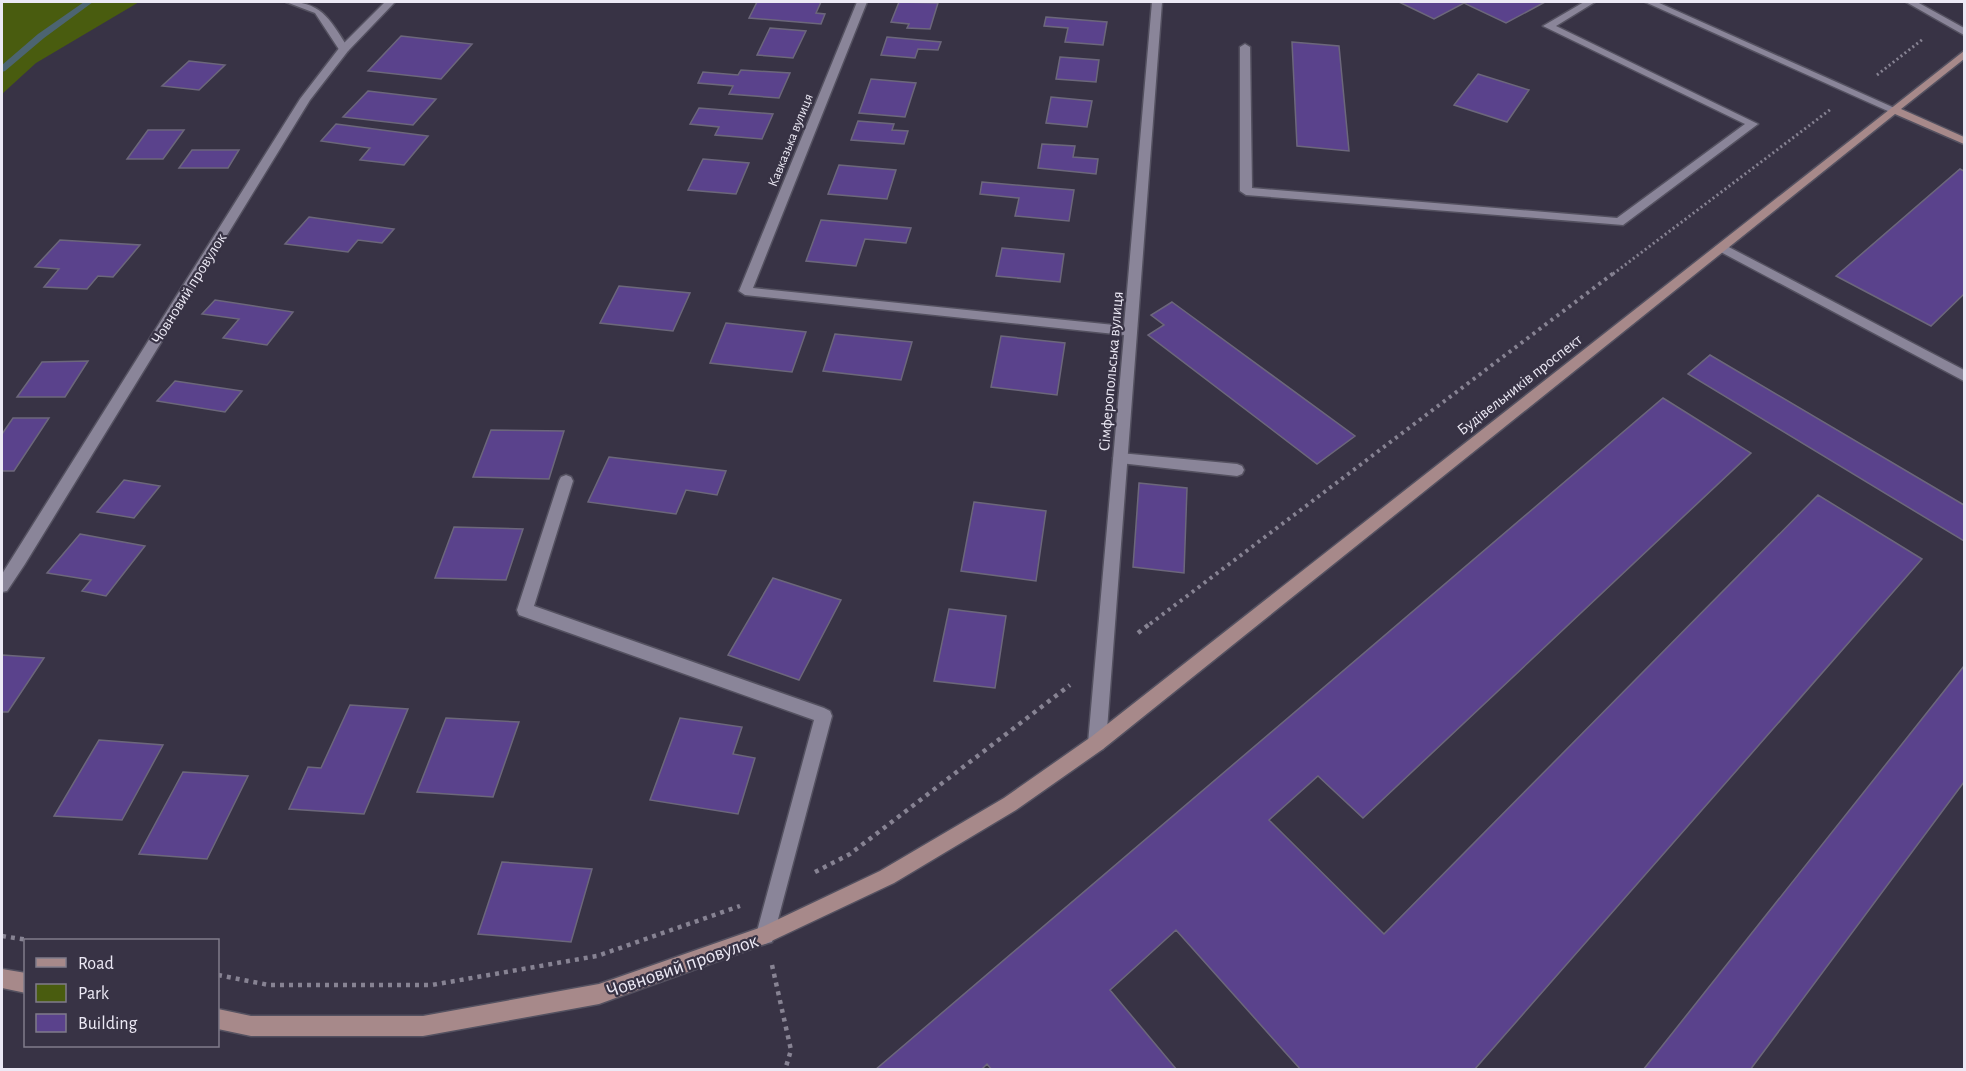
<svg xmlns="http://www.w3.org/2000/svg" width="1966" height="1071" font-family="'Alegreya Sans',sans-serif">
  <rect width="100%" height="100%" fill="#383345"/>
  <path fill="#495c0f" d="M2 2H139L36 63 2 94Z"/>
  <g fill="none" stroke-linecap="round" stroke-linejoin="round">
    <path fill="#4c6471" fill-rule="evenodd" d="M84 2H93L44 38 5 71 2 72V65L38 34Z"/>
  </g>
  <path fill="#5a428c" stroke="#6c677b" stroke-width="1.5" d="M757 2H821L816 13 825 14 821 24 749 18Z
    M899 2 938 3 930 29 907 28 909 24 891 22Z
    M1399 2H1545L1506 23 1464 3 1434 19Z
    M1046 17 1107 22 1103 45 1065 42 1068 28 1044 26Z
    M770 28 806 31 793 58 757 55Z
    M401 36 472 44 441 79 368 71Z
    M887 37 941 42 938 50 918 49 915 58 881 55Z
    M1292 42 1339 46 1349 151 1297 146Z
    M1060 57 1099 60 1096 82 1056 79Z
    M189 61 225 65 199 90 162 86Z
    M741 70 790 73 779 98 729 94 733 86 698 83 703 72 738 75Z
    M1478 74 1529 90 1507 122 1454 105Z
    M871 79 916 83 905 117 859 113Z
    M368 91 436 99 413 125 343 117Z
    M1051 97 1092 101 1087 127 1046 123Z
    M699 108 773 114 762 139 715 135 719 127 690 124Z
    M858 121 894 124 892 130 908 131 904 144 851 140Z
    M336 124 428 136 404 165 360 160 370 148 321 141Z
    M148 130H184L163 159H127Z
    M1042 144 1075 146 1073 157 1098 159 1096 174 1038 168Z
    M192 150H239L228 168H179Z
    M703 159 749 163 736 194 688 190Z
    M839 165 896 170 887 199 828 194Z
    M1960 169 1964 171V294L1931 326 1836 276Z
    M982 182 1074 190 1069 221 1015 216 1019 198 980 194Z
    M309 217 394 229 382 243 358 240 348 252 285 244Z
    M821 220 911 228 906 243 865 239 856 266 806 261Z
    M60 240 140 245 113 277 98 276 87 289 44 287 59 269 35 267Z
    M1002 248 1064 254 1060 282 996 276Z
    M619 286 690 293 673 331 600 323Z
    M215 300 293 312 267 345 223 338 239 319 202 314Z
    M1172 302 1355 436 1317 464 1148 335 1164 325 1151 315Z
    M726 323 806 332 792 372 710 363Z
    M835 334 912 342 901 380 823 371Z
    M1001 336 1065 343 1057 395 991 387Z
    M1710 355 1964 505V541L1688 374Z
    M88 361 65 397H17L42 362Z
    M175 381 242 391 225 412 157 401Z
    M1663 398 1751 453 1363 818 1318 776 1269 820 1384 934 1818 495 1922 559 1474 1070H1301L1176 930 1110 990 1177 1070H992L987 1064 981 1070H875Z
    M13 418H49L14 471H2V434Z
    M491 430 564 431 549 479 473 477Z
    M609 457 726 471 717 495 686 490 676 514 588 502Z
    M124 480 160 486 134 518 97 512Z
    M1139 483 1187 488 1184 573 1133 567Z
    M974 502 1046 511 1036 581 961 571Z
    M454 527 523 529 506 580 435 578Z
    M80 534 145 546 106 596 82 591 91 580 47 573Z
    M773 578 841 600 799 680 728 655Z
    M949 609 1006 616 995 688 934 681Z
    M2 655 44 658 8 712H2Z
    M1964 666V782L1750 1070H1643Z
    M350 705 408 709 364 814 289 809 308 767 321 768Z
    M446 718 519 722 493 797 417 792Z
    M680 718 742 727 733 754 755 758 738 814 650 800Z
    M99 740 163 745 122 820 54 816Z
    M183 772 248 776 207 859 139 854Z
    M502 862 592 869 571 942 478 934Z"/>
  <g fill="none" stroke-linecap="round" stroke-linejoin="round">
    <defs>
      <path id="lane" d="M286 2C322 0 332 23 349 49L348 51H340L315 13Z
        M1584 2H1595L1556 26 1758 124 1623 225 1246 195 1240 191V47L1245 44 1250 47 1252 188 1617 218 1745 124 1543 26Z
        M1645 2H1657L1899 110 1898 112H1890Z
        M1906 2H1917L1964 28V35Z
        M1721 243 1964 370V381L1717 250 1715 247Z
        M1120 453 1237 464 1242 466 1244 470 1242 474 1237 476 1120 463 1113 458Z
        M566 475 571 477 573 481 534 606 824 708 830 711 832 716 772 942 765 944 758 942 756 935 814 720 519 615 517 610 559 481 561 477Z"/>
      <path id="street" d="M385 2H395L348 51 310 100 25 564 7 591 2 592V574L300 99 340 47Z
        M857 2H867L753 288 1124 326 1152 2H1162L1106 743 1103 749 1097 751 1091 749 1088 743 1124 335 745 295 739 291Z"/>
      <path id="secondary" d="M1964 51V59L1901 109 1964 137V144L1895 114 1103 749 1016 810 894 883 765 944 599 1004 423 1036H251L218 1029V1009L251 1016H423L599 984 762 927 880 871 1004 798 1091 737Z
        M2 969 26 973V993L2 988Z"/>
    </defs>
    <use href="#lane" stroke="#545160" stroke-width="3"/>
    <use href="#street" stroke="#545160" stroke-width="3"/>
    <use href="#secondary" stroke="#545160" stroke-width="3"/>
    <path stroke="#878393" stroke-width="3" stroke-dasharray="2 3" stroke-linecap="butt" d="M1877 75 1923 39
      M1613 274 1831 109"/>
    <path stroke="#878393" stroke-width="4" stroke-dasharray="3 4.5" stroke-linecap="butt" d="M1150 624 1615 272"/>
    <path stroke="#878393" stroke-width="4.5" stroke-dasharray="4 5" stroke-linecap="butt" d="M1138 633 1152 622
      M815 872 850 854 1070 685
      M2 936 28 940
      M772 965 791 1050 785 1070
      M218 975 269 985H432L597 956 740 906"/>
    <use href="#lane" fill="#8a8599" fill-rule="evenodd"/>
    <use href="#street" fill="#8a8599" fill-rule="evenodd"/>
    <use href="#secondary" fill="#a7898a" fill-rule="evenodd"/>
  </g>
  <g text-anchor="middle" stroke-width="4.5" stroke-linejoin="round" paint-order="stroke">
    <g font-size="14" fill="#ece9f5" stroke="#383345">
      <text transform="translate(790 140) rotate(-68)" y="5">Кавказька вулиця</text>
    </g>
    <g font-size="16" fill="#ece9f5" stroke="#383345">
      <text transform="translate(188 288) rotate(-58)" y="6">Човновий провулок</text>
      <text transform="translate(1110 371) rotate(-85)" y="6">Сімферопольська вулиця</text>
      <text transform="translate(1519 384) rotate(-38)" y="6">Будівельників проспект</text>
    </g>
    <g font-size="20" fill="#ece9f5" stroke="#383345">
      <text transform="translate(682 965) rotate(-19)" y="7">Човновий провулок</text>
    </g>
  </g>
  <rect width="1966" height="1071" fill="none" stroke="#ece9f5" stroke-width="6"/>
  <rect x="24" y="939" width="195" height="108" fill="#383345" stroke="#807c8b" stroke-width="1.5"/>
  <rect x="36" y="958" width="30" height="9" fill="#a7898a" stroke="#807c8b" stroke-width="1.5"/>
  <text x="78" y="969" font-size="18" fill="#ece9f5">Road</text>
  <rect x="36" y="984" width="30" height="18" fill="#495c0f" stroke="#807c8b" stroke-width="1.5"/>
  <text x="78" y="999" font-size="18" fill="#ece9f5">Park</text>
  <rect x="36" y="1014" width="30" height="18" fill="#5a428c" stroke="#807c8b" stroke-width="1.5"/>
  <text x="78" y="1029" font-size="18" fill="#ece9f5">Building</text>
</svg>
